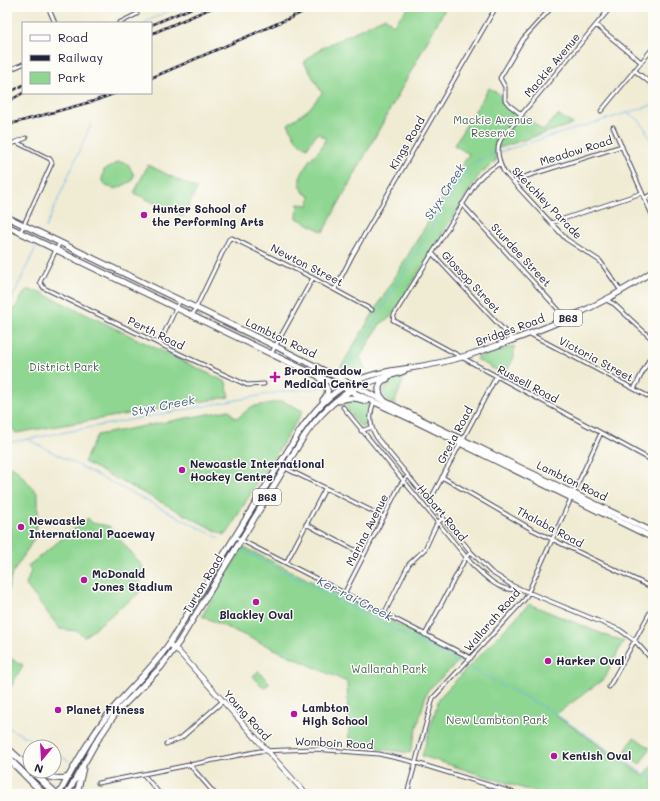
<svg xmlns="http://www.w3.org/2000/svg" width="660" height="801" font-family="Mali,sans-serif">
  <rect width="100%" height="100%" fill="#fdfcf7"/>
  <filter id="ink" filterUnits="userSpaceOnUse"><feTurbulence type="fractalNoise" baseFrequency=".025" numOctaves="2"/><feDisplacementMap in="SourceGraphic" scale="8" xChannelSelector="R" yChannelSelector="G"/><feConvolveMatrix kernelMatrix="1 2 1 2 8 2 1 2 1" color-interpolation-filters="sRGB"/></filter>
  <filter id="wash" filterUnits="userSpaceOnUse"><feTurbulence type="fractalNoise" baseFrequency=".012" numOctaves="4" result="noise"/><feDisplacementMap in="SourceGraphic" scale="16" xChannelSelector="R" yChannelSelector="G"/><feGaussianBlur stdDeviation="0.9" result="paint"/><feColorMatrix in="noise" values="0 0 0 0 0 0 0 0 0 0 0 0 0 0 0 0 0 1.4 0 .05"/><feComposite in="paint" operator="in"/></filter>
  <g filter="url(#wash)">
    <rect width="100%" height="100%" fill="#f0ebd3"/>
    <path fill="#8ed691" stroke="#587c66" d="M409 7H446L323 232 297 218 298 204 309 205 310 196 304 193 300 184V177L310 159 321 148 326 138 317 133 307 148 297 141 288 124 309 109 322 93 304 62 322 48 385 17 393 25Z
      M489 88 501 95 502 103 517 115 527 117 543 131 558 115 573 124 496 149V161L479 175 391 317 380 324 360 357 365 369 347 372 339 370 469 154 454 145Z
      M119 162 128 164 134 175 132 181 116 189 106 186 102 179 104 170Z
      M148 165 197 189 183 217 134 193Z
      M26 290 38 291 226 382 229 397 16 433 7 420V322Z
      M514 346V357L505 375 476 359V358Z
      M406 373 394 404 389 402 383 394C387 383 395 375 406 373Z
      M355 400 370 406 368 425 361 427 348 411 347 406 343 402Z
      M282 401 303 411 261 478 260 477 227 534 225 532 224 535 84 462 97 435 229 410 234 417 238 418 251 407Z
      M7 465 15 468 38 494V515L34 539 12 574 7 593Z
      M88 518 92 523 109 526 143 567 140 584 144 589 84 637 78 631 60 629 26 585 31 571 28 566Z
      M243 547 463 657 427 691 410 753 349 745 347 682 202 616Z
      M529 604 612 638 624 640 605 678 555 715 644 776 653 764V794H541L422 756 439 698Z
      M7 657 23 665 7 694Z
      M258 671 270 683 264 688 253 676Z
      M634 737 650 748 640 764 624 753Z"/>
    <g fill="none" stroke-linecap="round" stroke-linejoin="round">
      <path stroke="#73b6e8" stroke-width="1" d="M144 23 176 7
        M628 114C643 118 647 133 653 146
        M46 227 91 124
        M7 309 36 247
        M345 370 468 167 486 156 653 105
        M27 439 219 538
        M7 443 285 391 312 389 322 387
        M242 550 459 663
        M470 668 548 709 653 780
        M7 727 30 739
        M59 755 69 761
        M123 785 132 794"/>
    </g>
  </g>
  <g filter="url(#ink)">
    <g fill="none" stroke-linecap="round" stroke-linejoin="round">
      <defs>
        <path id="street" d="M48 7 55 23
          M611 7 501 139C495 149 499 163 504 172L566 239 600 261 621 291
          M119 23 137 14
          M596 25 641 62
          M634 70 653 85
          M7 71 23 64
          M601 111 653 48
          M522 115 509 105 505 100V87L500 78 523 39 552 7
          M613 127 653 217
          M16 142 50 159 52 163 20 233
          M7 146 26 138
          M500 163 484 174 477 181 394 315 393 320 653 461
          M514 182 527 176 622 146
          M644 198 653 194
          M462 204 567 319
          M551 223 642 193
          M60 242 40 282 44 288 182 355 247 385 264 384
          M432 253 513 340
          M335 289 352 256 496 7
          M606 300 614 304 653 340
          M192 316 229 239 232 238 313 278 372 310
          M530 334 653 399
          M159 344 180 300
          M271 354 313 278
          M634 389 653 352
          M374 402C369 414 370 427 377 438L471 552 491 572 513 586 620 630 635 641 653 661
          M343 407 471 563C483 575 502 595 519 588
          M361 431 372 427
          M285 468 384 517
          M442 477 533 530 653 588
          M429 502 496 377
          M306 524 364 555
          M235 537 471 658
          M286 563 325 489
          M344 594 400 485 408 476
          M384 614 409 564 425 549 437 523 443 518
          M425 635 466 557 471 552
          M609 687 653 607
          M166 744 181 738 223 701
          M189 764 215 794
          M143 774 160 794
          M98 783 260 751 314 749 379 754 410 761 518 794
          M407 794 433 698 525 599 601 433"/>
        <path id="secondary" d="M169 644 178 651 306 794"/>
        <path id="primary" d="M7 217 275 346 428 423 653 532
          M7 226 288 362 411 419 653 538
          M335 373 352 377 361 378
          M320 379C327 386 331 392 323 400
          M384 400C378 394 377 388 382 381L387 379
          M339 401C348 396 356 398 366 401
          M36 771C45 776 58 781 68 777
          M59 794C75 765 90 737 111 711 130 688 152 669 169 644L298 434C310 416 328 394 349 384 368 374 389 371 410 368 430 365 450 361 469 355 533 334 597 310 653 271
          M67 794 95 744 115 714 161 667 179 642 303 438C317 417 334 399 357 387 372 380 389 377 404 371
          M77 794 83 768"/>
        <path id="highway" d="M7 748 30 769
          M7 757 44 794
          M32 771 56 794"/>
      </defs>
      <use href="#street" stroke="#414052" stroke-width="5"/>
      <use href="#secondary" stroke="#414052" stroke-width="6"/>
      <use href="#primary" stroke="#414052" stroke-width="7"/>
      <use href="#highway" stroke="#414052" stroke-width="8"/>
      <use href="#street" stroke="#fff" stroke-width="3"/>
      <use href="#secondary" stroke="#fff" stroke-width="4.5"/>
      <use href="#primary" stroke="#fff" stroke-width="5"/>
      <use href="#highway" stroke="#fff" stroke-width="6"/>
      <defs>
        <path id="rail" d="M151 25 194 7
          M151 34 214 7
          M151 78 290 18 313 7
          M7 94 23 85
          M7 102 23 93
          M7 125 94 101 116 93"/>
      </defs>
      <use href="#rail" stroke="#22223b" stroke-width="2.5"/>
      <use href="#rail" stroke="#fdfcf7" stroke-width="1" stroke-dasharray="3" stroke-linecap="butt"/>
    </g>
  </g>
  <g fill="#b5179e" stroke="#fdfcf7" stroke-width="1.5">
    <circle cx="144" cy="215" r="4"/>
    <path d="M273 371h4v4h4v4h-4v4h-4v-4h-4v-4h4z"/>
    <circle cx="182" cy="470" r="4"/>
    <circle cx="21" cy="527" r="4"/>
    <circle cx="84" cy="580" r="4"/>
    <circle cx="256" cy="602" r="4"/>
    <circle cx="548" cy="661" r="4"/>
    <circle cx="58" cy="710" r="4"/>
    <circle cx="294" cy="714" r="4"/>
    <circle cx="554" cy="756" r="4"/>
  </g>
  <g text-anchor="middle" stroke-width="3" stroke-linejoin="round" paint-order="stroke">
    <g fill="#fdfcf7" stroke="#646373" stroke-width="1">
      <rect x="554" y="310" width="28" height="16" rx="3"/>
      <rect x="253" y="489" width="28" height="16" rx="3"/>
    </g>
    <g font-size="10" font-weight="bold" fill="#22223b">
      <text x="568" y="322">B63</text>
      <text x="267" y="501">B63</text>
    </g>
    <g font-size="11" fill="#22223b" stroke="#fdfcf7">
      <text transform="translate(552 65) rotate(-50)" y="4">Mackie Avenue</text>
      <text transform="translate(407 143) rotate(-60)" y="4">Kings Road</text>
      <text transform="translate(576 151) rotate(-17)" y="4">Meadow Road</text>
      <text transform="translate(547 203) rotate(46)" y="4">Sketchley Parade</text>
      <text transform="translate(521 255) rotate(47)" y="4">Sturdee Street</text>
      <text transform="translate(307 265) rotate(27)" y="4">Newton Street</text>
      <text transform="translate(471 282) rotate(47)" y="4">Glossop Street</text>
      <text transform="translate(510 330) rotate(-20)" y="4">Bridges Road</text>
      <text transform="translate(156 333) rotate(26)" y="4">Perth Road</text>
      <text transform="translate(281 338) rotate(26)" y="4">Lambton Road</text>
      <text transform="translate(596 359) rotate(28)" y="4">Victoria Street</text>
      <text transform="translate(528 384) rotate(28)" y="4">Russell Road</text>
      <text transform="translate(455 435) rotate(-62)" y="4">Greta Road</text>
      <text transform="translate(572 481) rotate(26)" y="4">Lambton Road</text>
      <text transform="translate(442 513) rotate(50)" y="4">Hobart Road</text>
      <text transform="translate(550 527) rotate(28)" y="4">Thalaba Road</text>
      <text transform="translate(367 530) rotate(-63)" y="4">Marina Avenue</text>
      <text transform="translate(203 584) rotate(-59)" y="4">Turton Road</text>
      <text transform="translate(492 620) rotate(-49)" y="4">Wallarah Road</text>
      <text transform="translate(247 715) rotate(48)" y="4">Young Road</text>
      <text transform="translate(334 743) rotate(3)" y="4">Womboin Road</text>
    </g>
    <g font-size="11" fill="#486159" stroke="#fdfcf7">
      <text x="493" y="124">Mackie Avenue<tspan x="493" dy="13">Reserve</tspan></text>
      <text x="64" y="371">District Park</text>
      <text x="389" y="673">Wallarah Park</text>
      <text x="497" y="724">New Lambton Park</text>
    </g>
    <g font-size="11" font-weight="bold" fill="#22223b" stroke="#fdfcf7" text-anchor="start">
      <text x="152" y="213">Hunter School of<tspan x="152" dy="13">the Performing Arts</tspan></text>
      <text x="284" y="375">Broadmeadow<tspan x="284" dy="13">Medical Centre</tspan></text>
      <text x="190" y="468">Newcastle International<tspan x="190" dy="13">Hockey Centre</tspan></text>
      <text x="29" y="525">Newcastle<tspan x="29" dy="13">International Paceway</tspan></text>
      <text x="92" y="578">McDonald<tspan x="92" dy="13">Jones Stadium</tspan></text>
      <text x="256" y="619" text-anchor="middle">Blackley Oval</text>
      <text x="556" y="665">Harker Oval</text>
      <text x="302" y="712">Lambton<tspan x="302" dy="13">High School</tspan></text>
      <text x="66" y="714">Planet Fitness</text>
      <text x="562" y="760">Kentish Oval</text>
    </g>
    <g font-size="12" font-style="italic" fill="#425d80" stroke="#fdfcf7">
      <text transform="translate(445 192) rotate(-57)" y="4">Styx Creek</text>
      <text transform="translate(163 406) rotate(-11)" y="4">Styx Creek</text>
      <text transform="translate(355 599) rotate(27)" y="4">Ker-rai Creek</text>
    </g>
  </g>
  <rect width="660" height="801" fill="none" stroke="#fdfcf7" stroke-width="24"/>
  <rect x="22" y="22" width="130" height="72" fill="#fdfcf7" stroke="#a5a5ac"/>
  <rect x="30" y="35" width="20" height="6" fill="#ffffff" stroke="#a5a5ac"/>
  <text x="58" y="42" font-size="12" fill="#22223b">Road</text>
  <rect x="30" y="55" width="20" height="6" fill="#22223b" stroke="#a5a5ac"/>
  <text x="58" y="62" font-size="12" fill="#22223b">Railway</text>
  <rect x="30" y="72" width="20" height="12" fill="#8ed691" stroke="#a5a5ac"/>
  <text x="58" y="82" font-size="12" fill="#22223b">Park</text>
  <g transform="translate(42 759) rotate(198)"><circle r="19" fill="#fdfcf7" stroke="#a5a5ac"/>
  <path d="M0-3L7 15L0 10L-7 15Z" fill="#b5179e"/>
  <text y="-6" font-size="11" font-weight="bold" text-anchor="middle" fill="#22223b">N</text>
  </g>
</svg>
